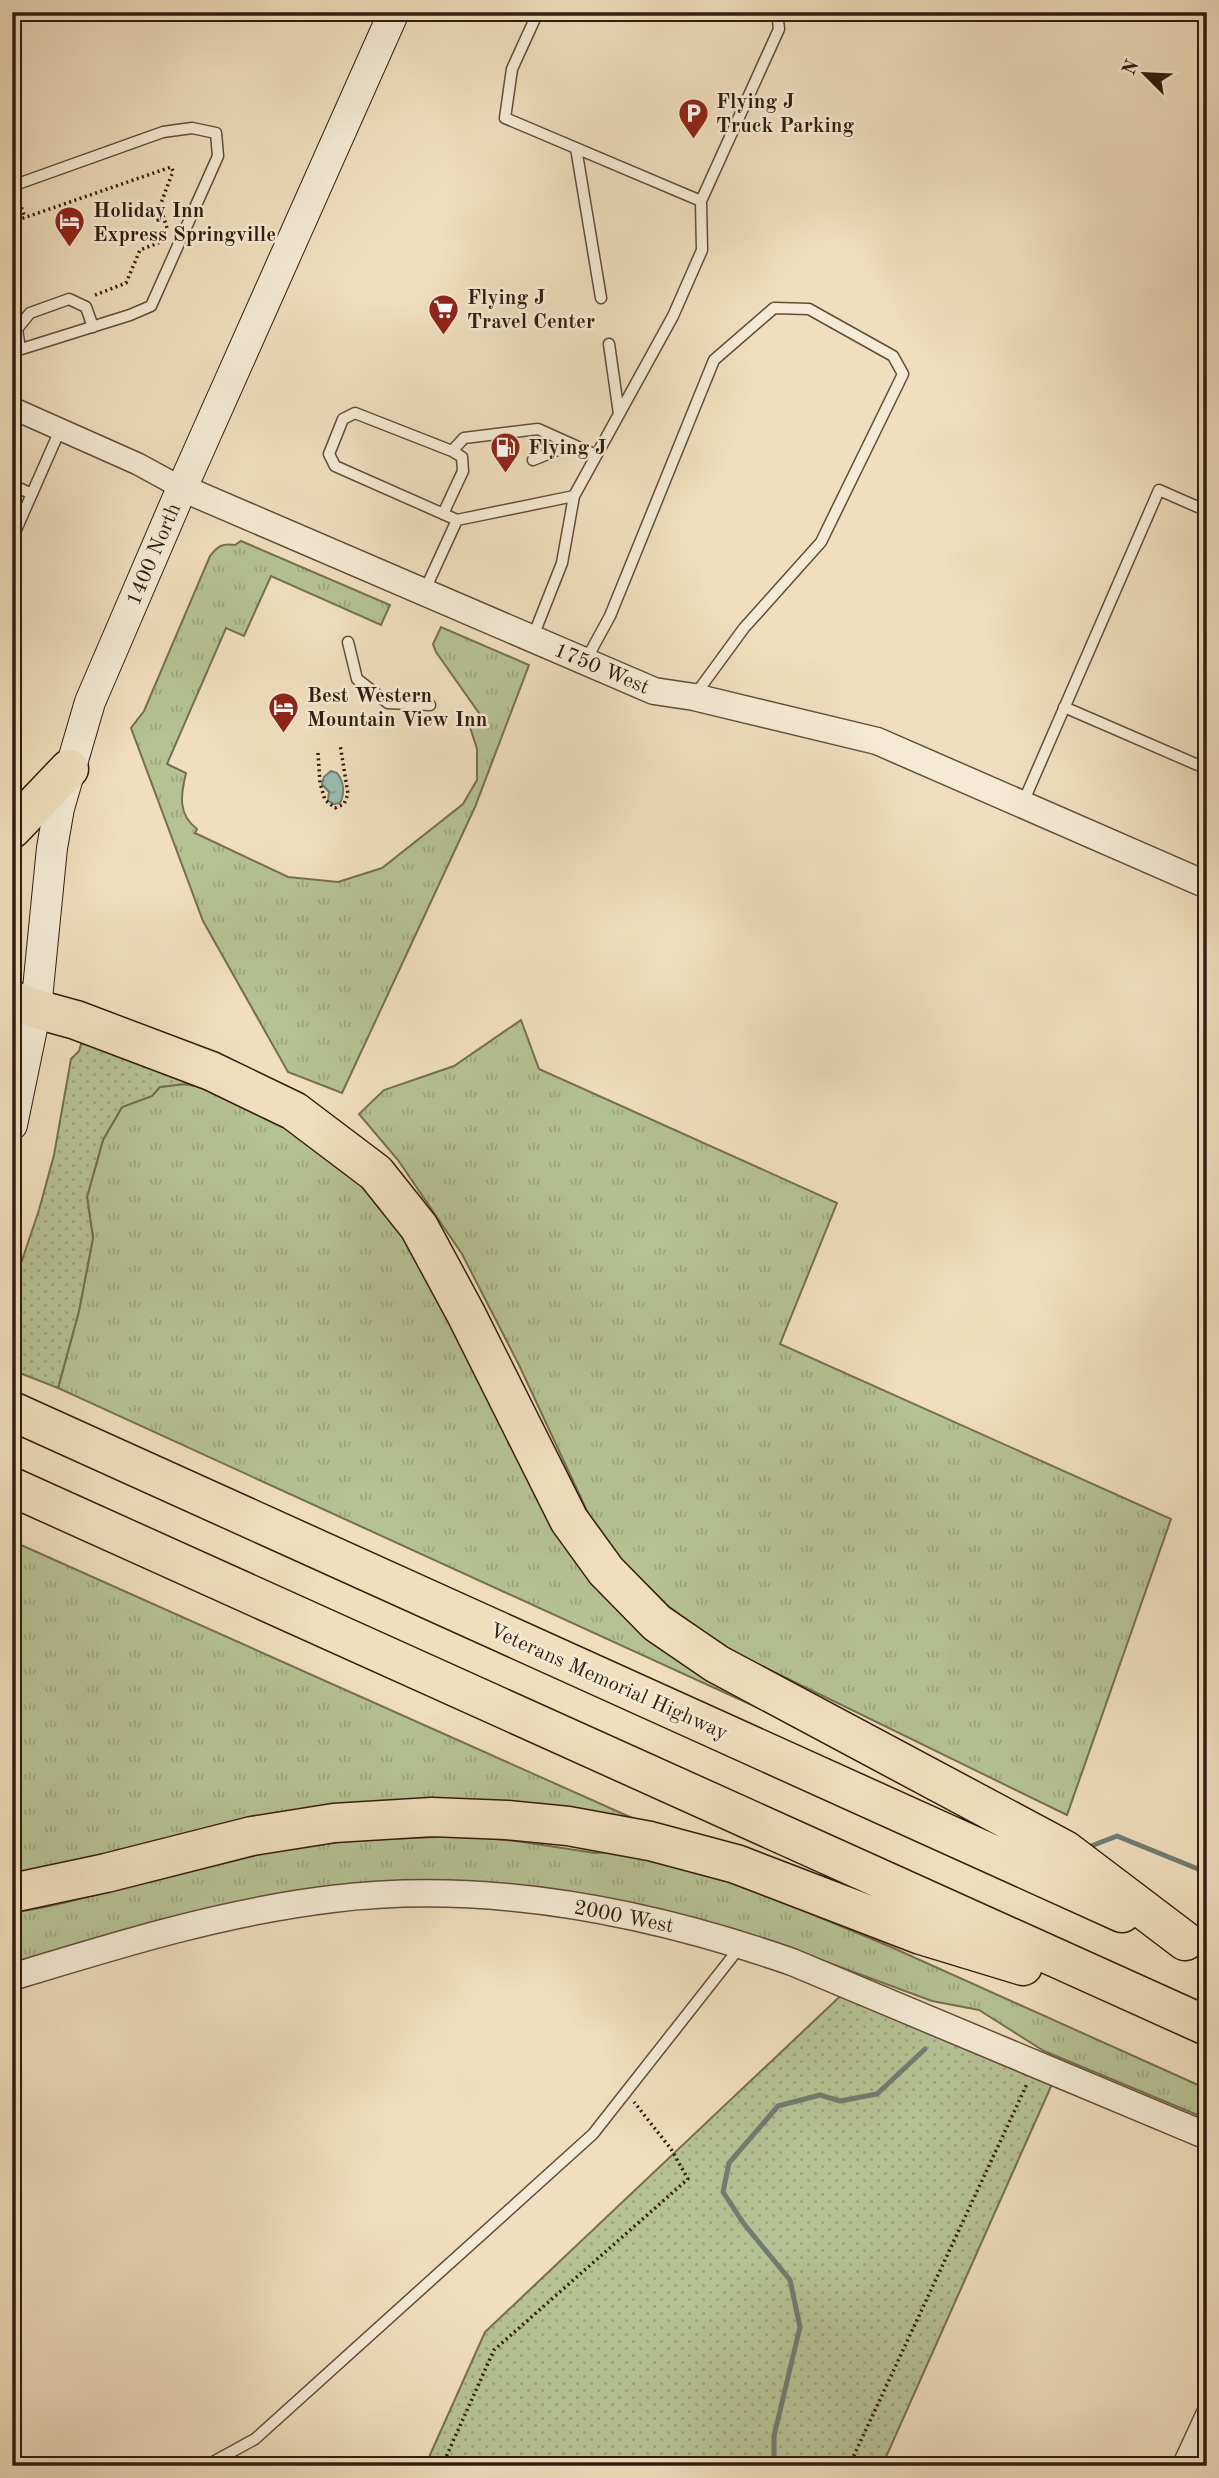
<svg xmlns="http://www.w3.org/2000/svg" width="1219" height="2478" font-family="'Old Standard TT',serif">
  <defs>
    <pattern id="grass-tufts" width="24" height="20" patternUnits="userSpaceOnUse" patternTransform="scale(1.75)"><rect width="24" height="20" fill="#b6c294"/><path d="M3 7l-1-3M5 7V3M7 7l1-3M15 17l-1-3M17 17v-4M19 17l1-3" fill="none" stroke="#9da67e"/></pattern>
    <pattern id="park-dots" width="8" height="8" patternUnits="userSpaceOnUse" patternTransform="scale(1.75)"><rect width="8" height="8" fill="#b6c294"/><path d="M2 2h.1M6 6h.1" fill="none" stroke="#9da67e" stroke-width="1.8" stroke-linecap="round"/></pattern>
    <pattern id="water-ripples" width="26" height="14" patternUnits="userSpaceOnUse" patternTransform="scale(1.75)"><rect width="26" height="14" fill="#9abcb1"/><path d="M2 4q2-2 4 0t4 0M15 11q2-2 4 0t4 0" fill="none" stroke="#85a197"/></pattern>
  </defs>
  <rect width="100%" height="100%" fill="#f0debe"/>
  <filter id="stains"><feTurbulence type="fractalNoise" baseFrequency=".00286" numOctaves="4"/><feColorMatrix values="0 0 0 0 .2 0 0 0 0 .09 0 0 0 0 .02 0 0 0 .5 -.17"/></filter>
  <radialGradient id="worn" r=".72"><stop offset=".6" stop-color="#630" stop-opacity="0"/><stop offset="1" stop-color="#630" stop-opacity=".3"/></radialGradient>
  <path fill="url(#grass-tufts)" stroke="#746f51" stroke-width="2" d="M241 541 390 605 381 625 271 576 244 636 226 628 167 764 186 773C181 794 177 814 197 829L195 833 288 877 338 882 382 868 463 804 477 780V749L470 727 481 716 436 652 433 644 441 627 529 665 475 807 342 1093 288 1072 203 921 131 728 144 711 210 556C218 546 222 543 235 545Z
    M521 1020 539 1069 837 1203 780 1344 1171 1519 1067 1815 723 1647 667 1605 622 1560 588 1513 519 1365 462 1254 398 1160 359 1114 384 1090 454 1066Z
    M184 1084 201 1087 255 1109 333 1155 402 1226 523 1461 769 1713 58 1388 79 1311 93 1238 87 1197 103 1140 122 1107 152 1096 160 1087Z
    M12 1541 648 1825 544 1814 12 1887Z
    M465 1836 516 1841 595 1853 620 1851 742 1885 891 1947 1207 2089V2119L1044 2051 979 2010 932 2001 778 1944 693 1918 611 1899 534 1890 448 1884 12 1967V1913C93 1901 171 1869 251 1853 321 1839 394 1839 465 1836Z"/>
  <path fill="url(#park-dots)" stroke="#746f51" stroke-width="2" d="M81 1044 99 1046 201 1087 184 1084 160 1087 152 1096 122 1107 103 1140 87 1197 93 1238 79 1311 58 1388 12 1370V1290L39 1210 54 1155 71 1059 79 1051Z
    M851 1986 1057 2073 882 2466H425L485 2332Z"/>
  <path fill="url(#water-ripples)" stroke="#717c70" stroke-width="2" d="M331 771 337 773C344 782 345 793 340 803L334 804 328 801 329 792 322 784 324 777Z"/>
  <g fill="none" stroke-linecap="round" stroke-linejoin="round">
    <path stroke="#717c70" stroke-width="5" d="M1086 1848 1117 1836 1198 1869H1207
      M774 2466V2436L800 2327 790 2280 744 2224 723 2192 729 2163 778 2106 820 2095 840 2101 877 2094 925 2049"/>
    <defs>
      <path id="service" d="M538 12 512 69 505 118 701 201
        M576 148 601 298
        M12 186 163 132 192 128 216 133 218 156 151 306 130 315 12 352
        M609 344 619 414
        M20 349 17 329 30 313 69 299 86 307 93 327
        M452 451 464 438 538 429 596 455
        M533 460 572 444
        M12 485 32 494
        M443 514 463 471 462 457 452 451 355 413 343 419 329 454 335 466 457 520
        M12 539 60 430
        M424 592 457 520 574 496 673 316 702 250 701 201 779 29 777 12
        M532 639 562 563 574 496
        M348 642 357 679 388 703 430 705
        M586 660 610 616 714 360 774 308 809 309 893 356 903 374 821 542 744 628 695 695
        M1064 707 1207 769
        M1022 805 1159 490 1207 511
        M206 2466 255 2439 593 2134 740 1947"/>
      <path id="minor" d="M12 408 138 464 182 488
        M1183 2466 1207 2414"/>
      <path id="tertiary" d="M182 488 654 691 694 697 877 741 1207 885
        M12 1977C117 1945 223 1912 332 1899 487 1880 646 1911 792 1962L1207 2136"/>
      <path id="secondary" d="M12 1125 36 1009 52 848 59 808 90 702 182 488 394 12"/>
      <path id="motorway" d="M12 829 69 769
        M12 1000 36 1009 76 1020 211 1071 294 1111 376 1173 419 1227 466 1314 569 1520 606 1571 657 1623 717 1664 1065 1850 1185 1941
        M12 1411 1122 1913
        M12 1487 1207 2026
        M12 1893 106 1873 252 1836 334 1823 432 1817 507 1820 568 1826 650 1841 736 1864 921 1935 1023 1966"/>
    </defs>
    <use href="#service" stroke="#624c3a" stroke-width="13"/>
    <use href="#minor" stroke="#624c3a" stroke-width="24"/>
    <use href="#tertiary" stroke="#624c3a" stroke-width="29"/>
    <use href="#secondary" stroke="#331c0e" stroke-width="32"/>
    <use href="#motorway" stroke="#331c0e" stroke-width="41"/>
    <path stroke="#331c0e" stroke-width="3.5" stroke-dasharray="2 3.5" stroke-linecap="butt" d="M18 197 25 218
      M12 222 171 167 173 171 160 206 168 231
      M95 295 126 283 140 250 163 241
      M318 753 320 783 325 800 335 808 344 804 348 794 340 744
      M442 2466 494 2350 688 2179 671 2149 634 2102
      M849 2466 1027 2084"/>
    <use href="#service" stroke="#f5ead5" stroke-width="10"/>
    <use href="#minor" stroke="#f5ead5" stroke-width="21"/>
    <use href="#tertiary" stroke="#f5ead5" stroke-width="26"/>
    <use href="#secondary" stroke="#f5ead5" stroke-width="30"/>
    <use href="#motorway" stroke="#f0debe" stroke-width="38"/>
  </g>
  <defs>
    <symbol id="parking-pin" viewBox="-11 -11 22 30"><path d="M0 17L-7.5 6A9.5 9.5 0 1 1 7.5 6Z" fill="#8f2418" stroke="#f5ead5"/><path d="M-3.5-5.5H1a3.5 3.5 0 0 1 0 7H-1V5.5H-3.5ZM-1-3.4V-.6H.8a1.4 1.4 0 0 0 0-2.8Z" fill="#fff"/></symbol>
    <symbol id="hotel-pin" viewBox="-11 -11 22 30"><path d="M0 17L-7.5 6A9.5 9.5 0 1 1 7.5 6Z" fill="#8f2418" stroke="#f5ead5"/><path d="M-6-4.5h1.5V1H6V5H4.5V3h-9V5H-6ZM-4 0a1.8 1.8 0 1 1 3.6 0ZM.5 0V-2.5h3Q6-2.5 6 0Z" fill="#fff"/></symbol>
    <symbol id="supermarket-pin" viewBox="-11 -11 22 30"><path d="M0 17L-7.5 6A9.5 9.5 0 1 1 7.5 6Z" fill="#8f2418" stroke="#f5ead5"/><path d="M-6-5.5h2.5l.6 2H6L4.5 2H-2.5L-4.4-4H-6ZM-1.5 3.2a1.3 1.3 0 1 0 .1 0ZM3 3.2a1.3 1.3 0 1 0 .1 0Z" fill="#fff"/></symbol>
    <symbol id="fuel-pin" viewBox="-11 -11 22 30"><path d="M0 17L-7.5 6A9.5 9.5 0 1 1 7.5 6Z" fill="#8f2418" stroke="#f5ead5"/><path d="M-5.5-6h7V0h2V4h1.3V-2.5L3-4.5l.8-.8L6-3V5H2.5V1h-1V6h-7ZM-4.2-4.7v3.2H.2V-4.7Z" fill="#fff"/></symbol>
  </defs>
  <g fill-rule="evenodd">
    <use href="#parking-pin" x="676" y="96" width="35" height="47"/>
    <use href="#hotel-pin" x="52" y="204" width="35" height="47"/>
    <use href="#supermarket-pin" x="426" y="292" width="35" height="47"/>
    <use href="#fuel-pin" x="488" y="430" width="35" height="47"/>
    <use href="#hotel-pin" x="266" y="690" width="35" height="47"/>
  </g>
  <g text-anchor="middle" stroke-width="5" stroke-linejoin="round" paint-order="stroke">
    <g font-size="21" font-weight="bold" fill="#331c0e" stroke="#f5ead5" text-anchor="start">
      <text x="716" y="108">Flying J<tspan x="716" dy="24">Truck Parking</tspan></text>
      <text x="93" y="217">Holiday Inn<tspan x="93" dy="24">Express Springville</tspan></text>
      <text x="467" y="304">Flying J<tspan x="467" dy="24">Travel Center</tspan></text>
      <text x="528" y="454">Flying J</text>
      <text x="307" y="702">Best Western<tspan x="307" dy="24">Mountain View Inn</tspan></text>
    </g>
    <g font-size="21" fill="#331c0e" stroke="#f5ead5">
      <text transform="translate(153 554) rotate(-67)" y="7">1400 North</text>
      <text transform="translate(602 668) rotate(23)" y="7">1750 West</text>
      <text transform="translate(609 1681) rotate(24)" y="7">Veterans Memorial Highway</text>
      <text transform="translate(624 1916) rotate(11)" y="7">2000 West</text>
    </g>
  </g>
  <rect width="1219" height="2478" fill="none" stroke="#f0debe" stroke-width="42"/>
  <rect x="14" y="14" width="1191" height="2450" fill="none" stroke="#331c0e" stroke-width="3.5"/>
  <rect x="21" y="21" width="1177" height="2436" fill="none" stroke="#331c0e" stroke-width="2"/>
  <g transform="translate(1145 74) rotate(294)" stroke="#f5ead5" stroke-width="5" paint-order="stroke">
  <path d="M0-5L12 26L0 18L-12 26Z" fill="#331c0e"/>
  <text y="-10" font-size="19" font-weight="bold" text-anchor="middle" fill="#331c0e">N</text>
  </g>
  <rect width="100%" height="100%" filter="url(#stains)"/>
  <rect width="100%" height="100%" fill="url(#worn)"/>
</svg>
